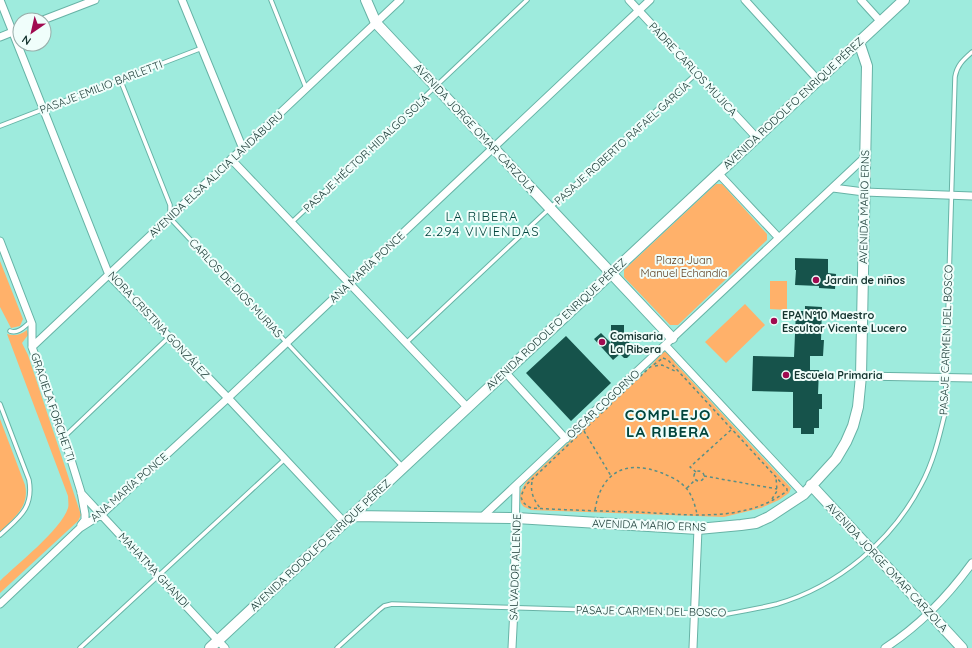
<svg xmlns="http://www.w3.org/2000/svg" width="972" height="648" font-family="Quicksand,sans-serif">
  <rect width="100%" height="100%" fill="#9eebdd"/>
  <path fill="#ffb16a" d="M716 184H722L767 234V240L678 325H670L624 277V270Z
    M0 261 23 319 20 326 11 328 0 307Z
    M770 281H787V310L770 309Z
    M745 304 765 325 726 363 705 342Z
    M27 330 28 335 22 343 28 355 81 515 78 521 0 593V581C17 564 61 530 68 508 69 505 68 500 68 496L7 334C16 336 20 335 27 330Z
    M664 352C670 352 672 358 675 363L791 488 789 493 779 500 761 508 724 517 531 510C529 509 524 507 523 506 516 498 522 488 527 481L649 368 661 354Z
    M0 419 25 485C30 506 14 518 0 532Z"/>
  <path fill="#16534b" d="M795 258 828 259V273L836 274 835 289 819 288V286L795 285 796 270H795Z
    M805 306 822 307 821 340H824L823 356H810V370H819L818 394H822V409H819V428H814V434H801V428H793V392L752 391 753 356 794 357 796 311H805Z
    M611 325H624V333L630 339 629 344 631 346 629 349 630 350V355L627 358H624L620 354 613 360 594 339 601 333 611 343Z
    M566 336 611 383 571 421 526 373Z"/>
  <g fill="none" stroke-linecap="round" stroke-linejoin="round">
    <defs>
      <path id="lane" d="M271 0 306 88
        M120 79 170 205V218L402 466
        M0 126 202 48
        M291 223 527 0
        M10 331C18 334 24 327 30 322
        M406 343 550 208 697 73
        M0 404 29 480C34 509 18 518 0 535
        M64 437 169 337
        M80 648 285 459
        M337 648 379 610 384 606 392 604 727 614C744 611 761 608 777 604 838 586 892 541 921 485 933 463 939 438 945 413L955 77C957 65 963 60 972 52"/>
      <path id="street" d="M0 0 109 275 228 398 344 522
        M182 0 243 149
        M629 0 756 137
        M745 0 818 80
        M861 0 881 22
        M43 20 95 0
        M0 37 20 29
        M231 159 467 407
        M718 173 779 238
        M833 188 864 192 972 196
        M0 241 32 324V347L64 437 81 492 85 514V520L81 525
        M665 345 804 494
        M32 347 400 0
        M505 372 566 439
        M861 376 972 378
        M81 493 225 648
        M481 518 864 158
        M0 604 80 528 102 514 228 398 650 0
        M512 648 514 608 516 486
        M693 648 698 529
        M885 648C919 626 948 596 972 563"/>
      <path id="secondary" d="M366 0 376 23 672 338
        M811 485 962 648
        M351 516 516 518 698 529 741 525 756 523 769 517 804 494 836 459 846 442 853 426 858 407 861 376 867 66 859 42
        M210 648 904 0"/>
    </defs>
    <use href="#lane" stroke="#67b3a6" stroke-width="5.5"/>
    <use href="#street" stroke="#67b3a6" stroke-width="9"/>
    <use href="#secondary" stroke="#67b3a6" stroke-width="12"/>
    <path stroke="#598f86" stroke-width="1.5" stroke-dasharray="3 3" stroke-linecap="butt" d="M663 358 668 360 787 489V491C744 524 685 514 636 512 601 511 566 510 531 508 526 505 522 503 521 496L526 485 649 368Z
      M655 366 662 365 677 372
      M584 431 611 476
      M694 476a5 5 0 1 1 10 0a5 5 0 1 1-10 0Z
      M696 472 690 467 732 429
      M704 476 777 489
      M532 482C530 492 534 501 541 509
      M687 488 695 480
      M772 499 777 491 776 477
      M595 510C601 472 626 459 662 473 669 476 679 480 685 487 692 494 695 505 697 514"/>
    <use href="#lane" stroke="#fff" stroke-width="3.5"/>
    <use href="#street" stroke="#fff" stroke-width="7"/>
    <use href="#secondary" stroke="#fff" stroke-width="10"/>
  </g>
  <g fill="#a00a50" stroke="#f0fefb" stroke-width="1.5">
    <circle cx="816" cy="280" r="4"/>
    <circle cx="774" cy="321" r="4"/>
    <circle cx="602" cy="342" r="4"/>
    <circle cx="786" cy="375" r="4"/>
  </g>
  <g text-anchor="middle" stroke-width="4" stroke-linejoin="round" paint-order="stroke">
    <g font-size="11" fill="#153530" stroke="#f0fefb">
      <text transform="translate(693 69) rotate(47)" y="4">PADRE CARLOS MUJICA</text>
      <text transform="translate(101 87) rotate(-21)" y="4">PASAJE EMILIO BARLETTI</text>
      <text transform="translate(793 103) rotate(-43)" y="4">AVENIDA RODOLFO ENRIQUE PÉREZ</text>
      <text transform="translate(475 128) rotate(47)" y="4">AVENIDA JORGE OMAR CARZOLA</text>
      <text transform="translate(622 143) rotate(-42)" y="4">PASAJE ROBERTO RAFAEL GARCÍA</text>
      <text transform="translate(366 153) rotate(-43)" y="4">PASAJE HÉCTOR HIDALGO SOLÁ</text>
      <text transform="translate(216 174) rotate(-43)" y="4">AVENIDA ELSA ALICIA LANDÁBURU</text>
      <text transform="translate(864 207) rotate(-89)" y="4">AVENIDA MARIO ERNS</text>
      <text transform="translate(367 267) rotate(-43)" y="4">ANA MARÍA PONCE</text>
      <text transform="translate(236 288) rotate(47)" y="4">CARLOS DE DIOS MURIAS</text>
      <text transform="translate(556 324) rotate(-43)" y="4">AVENIDA RODOLFO ENRIQUE PÉREZ</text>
      <text transform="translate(159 325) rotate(47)" y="4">NORA CRISTINA GONZÁLEZ</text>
      <text transform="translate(946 340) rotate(-88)" y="4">PASAJE CARMEN DEL BOSCO</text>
      <text transform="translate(603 404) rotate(-43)" y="4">OSCAR COGORNO</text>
      <text transform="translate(53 407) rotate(71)" y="4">GRACIELA FORCHETTI</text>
      <text transform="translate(129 487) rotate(-41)" y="4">ANA MARÍA PONCE</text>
      <text transform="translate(649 525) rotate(2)" y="4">AVENIDA MARIO ERNS</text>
      <text transform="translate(320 545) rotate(-43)" y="4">AVENIDA RODOLFO ENRIQUE PÉREZ</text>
      <text transform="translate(515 567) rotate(-88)" y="4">SALVADOR ALLENDE</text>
      <text transform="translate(887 567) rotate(47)" y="4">AVENIDA JORGE OMAR CARZOLA</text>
      <text transform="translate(154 570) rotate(47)" y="4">MAHATMA GHANDI</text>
      <text transform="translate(651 611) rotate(1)" y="4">PASAJE CARMEN DEL BOSCO</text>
    </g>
    <g font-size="11" fill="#5c3b1d" stroke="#f0fefb">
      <text x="684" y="264">Plaza Juan<tspan x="684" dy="13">Manuel Echandía</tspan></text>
    </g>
    <g font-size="11" font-weight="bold" fill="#153530" stroke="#f0fefb" text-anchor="start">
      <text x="824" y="284">Jardin de niños</text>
      <text x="782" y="319">EPA Nº10 Maestro<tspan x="782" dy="13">Escultor Vicente Lucero</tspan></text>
      <text x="610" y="340">Comisaria<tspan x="610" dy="13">La Ribera</tspan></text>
      <text x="794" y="379">Escuela Primaria</text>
    </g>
    <g font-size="13" letter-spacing="1" fill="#01453d" stroke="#f0fefb">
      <text x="482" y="221">LA RIBERA<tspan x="482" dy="15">2.294 VIVIENDAS</tspan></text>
    </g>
    <g font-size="15" font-weight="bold" letter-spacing="1" fill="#01453d" stroke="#f0fefb">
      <text x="668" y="420">COMPLEJO<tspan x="668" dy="17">LA RIBERA</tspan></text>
    </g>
  </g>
  <g transform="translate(32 32) rotate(214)"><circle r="19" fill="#f0fefb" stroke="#98aeaa"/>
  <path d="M0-3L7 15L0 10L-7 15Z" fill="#a00a50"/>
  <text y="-6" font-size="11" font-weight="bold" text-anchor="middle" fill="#153530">N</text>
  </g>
</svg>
